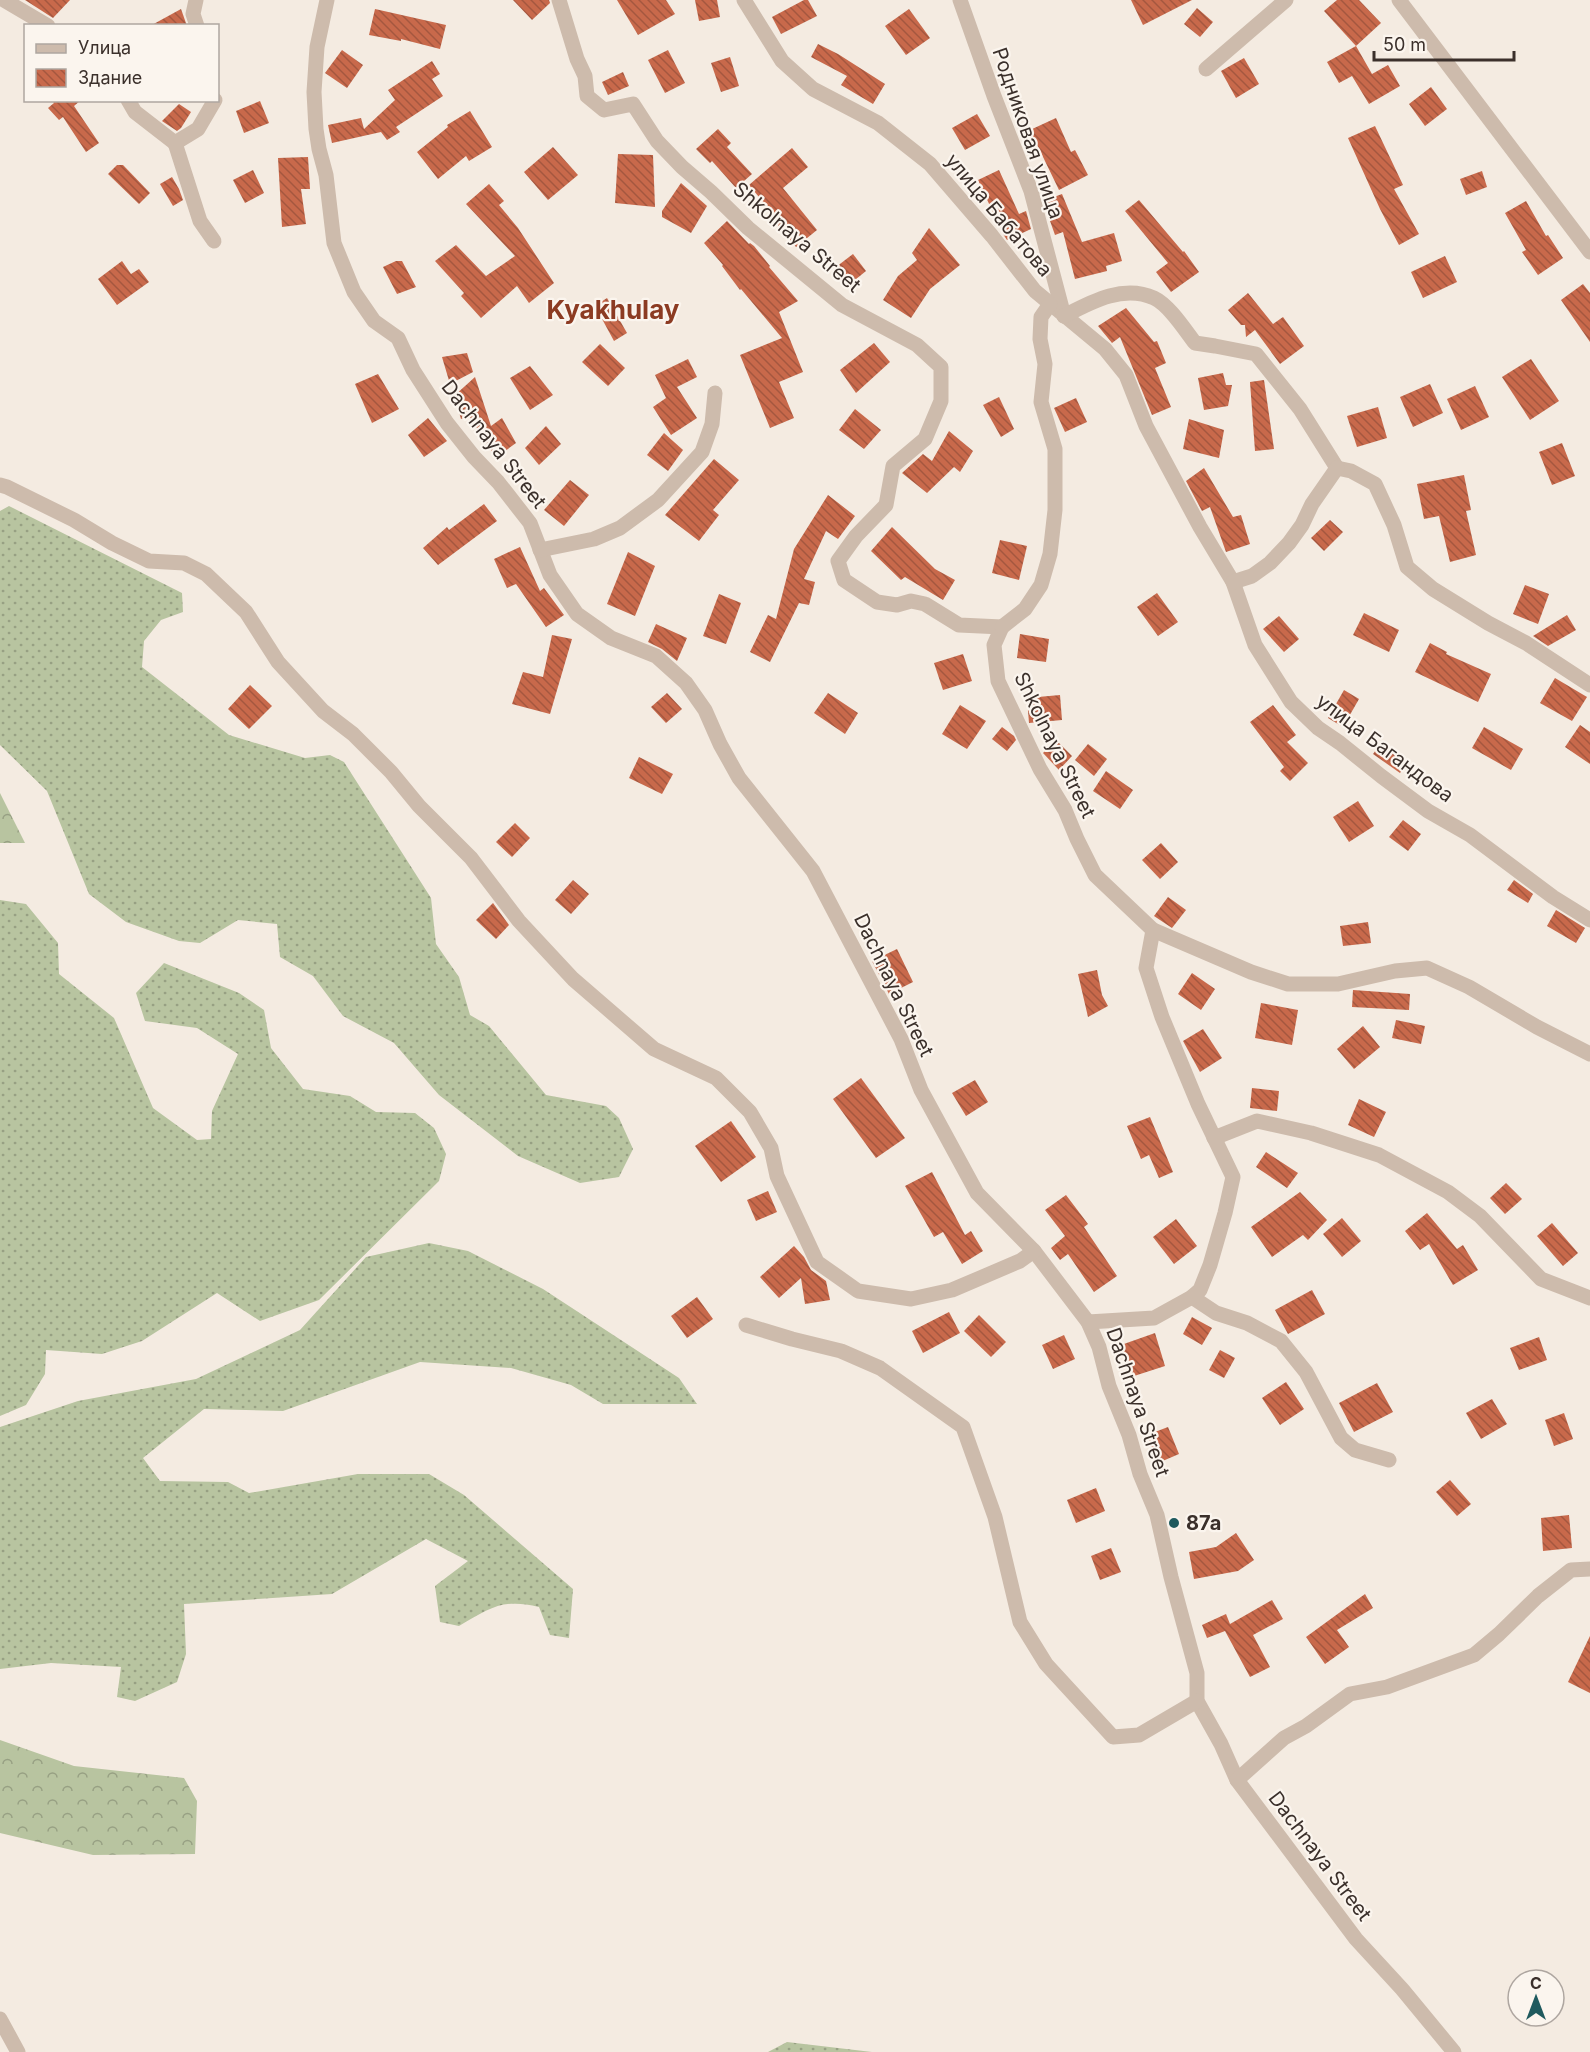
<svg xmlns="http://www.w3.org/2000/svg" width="1590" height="2052" font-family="Inter,sans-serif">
<defs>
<pattern id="grass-dots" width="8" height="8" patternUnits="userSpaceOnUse" patternTransform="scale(1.5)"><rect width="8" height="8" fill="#b8c4a0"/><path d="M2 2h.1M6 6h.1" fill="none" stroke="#97a083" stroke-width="1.8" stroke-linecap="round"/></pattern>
<pattern id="forest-crowns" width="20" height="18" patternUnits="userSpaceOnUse" patternTransform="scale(1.5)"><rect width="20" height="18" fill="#b8c4a0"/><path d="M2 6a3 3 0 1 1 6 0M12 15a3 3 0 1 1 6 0" fill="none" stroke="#97a083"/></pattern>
<pattern id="building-back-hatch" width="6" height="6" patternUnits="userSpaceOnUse" patternTransform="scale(1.5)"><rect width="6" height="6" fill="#c8694b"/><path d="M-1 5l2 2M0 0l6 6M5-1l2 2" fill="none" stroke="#a4573f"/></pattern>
</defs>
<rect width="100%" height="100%" fill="#f4ebe1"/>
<!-- grass -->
<g fill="url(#grass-dots)">
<path d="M9 506 182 593 183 612 161 620 144 641 142 667 229 735 305 758 330 755 344 762 431 898 436 944 459 977 470 1015 489 1026 546 1095 606 1106 619 1118 633 1149 619 1177 580 1183 518 1156 439 1095 394 1043 343 1016 313 976 280 957 277 924 238 920 200 943 179 941 126 922 89 894 47 791 0 745V511Z"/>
<path d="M0 900 26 904 58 943 59 974 114 1018 153 1108 197 1140 211 1139 212 1111 238 1054 197 1028 145 1021 136 993 164 963 239 993 264 1010 271 1048 303 1089 350 1096 376 1112 415 1113 434 1128 446 1154 439 1181 319 1300 260 1321 217 1293 142 1341 102 1354 46 1350 45 1374 26 1405 0 1416Z"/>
<path d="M429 1243 468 1251 543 1289 679 1378 697 1404H603L571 1385 511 1368 420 1362 283 1411 204 1409 143 1458 160 1481 228 1482 249 1493 358 1474H429L464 1495 573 1589 569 1638 550 1635 539 1607C503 1598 490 1608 459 1626L440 1622 435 1586 468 1561 426 1539 332 1594 184 1604 186 1654 177 1682 135 1701 117 1697 121 1667 51 1663 0 1669V1427L78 1401 196 1379 300 1330 366 1257Z"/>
<path d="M787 2042 872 2052H768Z"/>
</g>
<!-- forest -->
<g fill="url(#forest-crowns)">
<path d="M0 793 25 843H0Z"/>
<path d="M0 1740 74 1766 184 1778 197 1801 195 1854 93 1855 0 1833Z"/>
</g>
<!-- building -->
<g fill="url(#building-back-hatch)">
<path d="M25 0H70L53 18Z"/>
<path d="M513 0H549L550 3 532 20Z"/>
<path d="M617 0H666L675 14 638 35Z"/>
<path d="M695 0H717L720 17 699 21Z"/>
<path d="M804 0H808L817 16 781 34 772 17Z"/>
<path d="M1131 0H1192L1143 25Z"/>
<path d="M1337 0H1359L1381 23 1356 46 1324 11Z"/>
<path d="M1197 8 1213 22 1200 37 1184 24Z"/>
<path d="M181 9 187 26H150Z"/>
<path d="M375 9 446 25 440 49 401 39V41L369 35Z"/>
<path d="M909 9 930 38 906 55 885 26Z"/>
<path d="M818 44 838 54 885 84 873 104 841 85 847 76 811 57Z"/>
<path d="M1356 46 1372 74 1388 65 1400 86 1369 104 1352 76 1339 83 1327 62Z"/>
<path d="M342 50 363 65 347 88 325 73Z"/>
<path d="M668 50 685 83 665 93 648 60Z"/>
<path d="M730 57 739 86 721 92 711 63Z"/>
<path d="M1244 58 1259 84 1236 98 1221 71Z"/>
<path d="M432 61 440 74 432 79 443 96 396 127 400 132 387 140 381 132 332 143 328 125 361 118 364 129 395 100 388 90Z"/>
<path d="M623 72 629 86 608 95 602 82Z"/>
<path d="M1431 87 1447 109 1425 126 1409 104Z"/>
<path d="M52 100H81L74 106 99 143 86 152 63 117 59 120 48 108 54 103Z"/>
<path d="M260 101 269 123 244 133 236 111Z"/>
<path d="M179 104 191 112 181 128 177 131 162 121Z"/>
<path d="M470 111 492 147 469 161 466 156 438 179 417 152 448 127 447 125Z"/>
<path d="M977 114 990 136 965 150 952 128Z"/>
<path d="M1056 118 1071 152 1075 150 1088 175 1059 190 1030 130Z"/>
<path d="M1375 126 1403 185 1394 189 1419 234 1399 245 1380 209 1348 138Z"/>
<path d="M718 129 731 143 727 147 752 174 736 188 712 161 710 163 696 149Z"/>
<path d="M553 147 578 175 548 200 524 172Z"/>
<path d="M792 148 808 167 783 188 817 230 796 247 777 224 780 222 749 185Z"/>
<path d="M618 154 653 155 655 207 615 203Z"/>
<path d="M308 157 310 189H301L306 224 282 227 278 158Z"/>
<path d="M117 165H123L150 193 139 204 108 174Z"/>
<path d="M253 170 264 193 245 203 233 180Z"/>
<path d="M999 170 1019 214 1026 211 1031 229 1007 240 1003 234 978 180Z"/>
<path d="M1482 171 1487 187 1466 195 1460 179Z"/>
<path d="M172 177 179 189 183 200 173 206 160 184Z"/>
<path d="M681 183 707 206 691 233 662 217V211Z"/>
<path d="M489 184 504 201 499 205 518 228 554 283 529 303 517 286 481 318 461 296 464 293 435 261 456 245 486 276 515 256 466 204Z"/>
<path d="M1062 194 1082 242 1114 233 1122 261 1106 266 1107 271 1075 279 1063 232 1055 235 1044 204 1054 200V197Z"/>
<path d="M1139 200 1183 252 1184 251 1199 272 1171 292 1156 272 1168 263 1125 211Z"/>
<path d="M1526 201 1546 236 1548 235 1563 258 1538 275 1522 252 1526 250 1505 213Z"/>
<path d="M727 221 749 244 750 243 754 246 770 266 769 267 798 301 779 312 803 372 779 382 794 418 770 428 740 355 782 338 741 289 740 290 722 266 723 265 704 243Z"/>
<path d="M929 228 960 265 930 289 911 318 883 300 898 276 917 260 912 253Z"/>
<path d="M853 254 866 271 850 284 836 267Z"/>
<path d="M1445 256 1457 282 1423 298 1411 272Z"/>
<path d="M122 261 131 274 139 269 149 282 117 305 98 279Z"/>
<path d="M396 261H402L416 287 397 294 383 267Z"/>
<path d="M1583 284 1590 293V342L1561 300Z"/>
<path d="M1248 293 1273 324 1283 317 1304 346 1280 364 1255 330 1246 337 1245 325H1241L1228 310Z"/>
<path d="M607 298 627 333 614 341 595 306Z"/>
<path d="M1126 308 1154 342 1157 341 1166 363 1155 368 1171 407 1152 415 1120 337 1112 343 1098 326Z"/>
<path d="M874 343 890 362 856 393 840 370Z"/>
<path d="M600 344 625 368 608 386 582 362Z"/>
<path d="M467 353 473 372 450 384 442 357Z"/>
<path d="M688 359 697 377 677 387 697 418 671 435 653 407 666 398 655 375Z"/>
<path d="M1531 359 1559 401 1530 420 1502 377Z"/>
<path d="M530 366 553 395 530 410 510 378Z"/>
<path d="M1223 373 1226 385H1232L1228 406 1204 410 1198 378Z"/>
<path d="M378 374 399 409 372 423 355 384Z"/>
<path d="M475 377 491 426 502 418 516 443 501 454 502 457 497 459 469 416 461 419 454 396Z"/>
<path d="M1264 380 1274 449 1255 451 1250 382Z"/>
<path d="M1430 384 1443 413 1413 427 1400 397Z"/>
<path d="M1475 386 1489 417 1461 430 1447 399Z"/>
<path d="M999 397 1014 429 1001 437 983 405Z"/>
<path d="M1076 398 1087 422 1065 432 1054 408Z"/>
<path d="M1378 407 1387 438 1357 447 1347 416Z"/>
<path d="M855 409 881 430 864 449 839 430Z"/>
<path d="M428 418 447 441 424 457 408 435Z"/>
<path d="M1189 419 1224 430 1219 458 1183 449Z"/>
<path d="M546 426 561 444 539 465 525 448Z"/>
<path d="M949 431 973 451 960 472 954 467 927 493 902 473 923 454 932 461Z"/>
<path d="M664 433 683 450 668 471 647 455Z"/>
<path d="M1562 443 1575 476 1552 485 1539 452Z"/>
<path d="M714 459 739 480 713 510 719 515 699 541 665 515Z"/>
<path d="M1204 468 1233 517 1241 515 1250 544 1226 552 1210 507 1202 511 1186 481Z"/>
<path d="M1464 475 1471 510 1466 511 1476 555 1450 562 1439 516 1424 519 1417 484Z"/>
<path d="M570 480 589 495 564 526 544 510Z"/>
<path d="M828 495 855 516 838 539 826 531 804 579 815 582 809 605 799 603 770 662 750 652 768 615 776 619 794 549Z"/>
<path d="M484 504 497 521 438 565 423 548 447 527 449 530Z"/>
<path d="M1330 520 1343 532 1324 551 1311 538Z"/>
<path d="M892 527 935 569 955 580 943 600 905 577 901 580 871 551Z"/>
<path d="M1000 540 1027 546 1019 580 992 573Z"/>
<path d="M520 547 540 591 544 588 564 615 546 627 516 584 507 588 494 559Z"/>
<path d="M628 552 655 566 635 616 607 604Z"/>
<path d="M1525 585 1549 594 1538 624 1513 614Z"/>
<path d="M1157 593 1178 622 1158 636 1137 607Z"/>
<path d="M719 594 741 603 726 644 703 636Z"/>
<path d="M1364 613 1399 630 1389 652 1353 635Z"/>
<path d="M1567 615 1576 630 1548 646 1533 636Z"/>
<path d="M1279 616 1299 639 1284 652 1263 629Z"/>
<path d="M656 624 687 638 677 661 662 649 648 642Z"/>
<path d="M1020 634 1049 639 1046 662 1017 658Z"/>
<path d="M552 635 572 639 550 714 512 704 523 672 543 677Z"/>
<path d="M1430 643 1447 652 1446 654 1491 674 1478 702 1415 672Z"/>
<path d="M963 654 972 681 943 690 934 663Z"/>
<path d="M1555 678 1587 697 1572 721 1540 703Z"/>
<path d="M250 685 272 706 249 729 228 709Z"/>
<path d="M1344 690 1359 699 1343 727 1328 718Z"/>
<path d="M667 693 682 709 666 723 651 707Z"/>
<path d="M828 693 858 713 845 734 814 713Z"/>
<path d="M1060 695 1062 720 1029 723 1027 698Z"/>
<path d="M960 705 986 721 967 749 942 734Z"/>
<path d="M1273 705 1296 735 1287 742 1308 763 1290 781 1280 771 1284 767 1250 722Z"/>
<path d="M1580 725 1590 732V764L1565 747Z"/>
<path d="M1002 727 1014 736 1016 740 1007 751 992 739Z"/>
<path d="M1484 727 1523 749 1511 770 1472 748Z"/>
<path d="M1056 740 1072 756 1059 770 1043 753Z"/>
<path d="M1382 742 1409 761 1400 773 1373 754Z"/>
<path d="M1088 744 1107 759 1094 776 1075 760Z"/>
<path d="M639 757 673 774 662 794 629 778Z"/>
<path d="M1106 771 1133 790 1120 809 1093 791Z"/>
<path d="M1358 801 1374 826 1349 842 1333 817Z"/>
<path d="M1403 820 1421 834 1408 851 1389 837Z"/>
<path d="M515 823 530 838 512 857 496 842Z"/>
<path d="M1161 843 1178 862 1160 879 1142 860Z"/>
<path d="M573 880 589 894 571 914 555 900Z"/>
<path d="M1514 880 1533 894 1528 903 1507 890Z"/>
<path d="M1168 897 1186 910 1172 928 1154 916Z"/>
<path d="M493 903 509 925 496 939 476 920Z"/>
<path d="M1556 910 1585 928 1576 943 1547 926Z"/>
<path d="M1368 922 1371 943 1343 946 1340 926Z"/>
<path d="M897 949 913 982 889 994 872 961Z"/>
<path d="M1097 970 1102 995 1108 1006 1088 1017 1078 974Z"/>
<path d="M1192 973 1215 989 1201 1010 1178 994Z"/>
<path d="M1353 990 1410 994 1409 1010 1352 1007Z"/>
<path d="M1261 1003 1298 1010 1292 1045 1255 1038Z"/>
<path d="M1396 1020 1425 1026 1421 1044 1392 1038Z"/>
<path d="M1363 1026 1380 1047 1354 1069 1337 1049Z"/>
<path d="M1203 1029 1222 1058 1200 1072 1183 1041Z"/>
<path d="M861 1078 905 1138 876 1158 833 1099Z"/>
<path d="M975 1080 988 1102 966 1116 952 1093Z"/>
<path d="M1252 1088 1279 1091 1277 1111 1250 1108Z"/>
<path d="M1359 1099 1386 1112 1374 1137 1348 1125Z"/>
<path d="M1150 1117 1173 1172 1159 1178 1149 1155 1141 1159 1127 1126Z"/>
<path d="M731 1121 756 1157 721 1182 695 1146Z"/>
<path d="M1266 1152 1298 1173 1287 1188 1256 1167Z"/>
<path d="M932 1172 965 1235 971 1231 983 1251 962 1264 943 1232 934 1237 905 1186Z"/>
<path d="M1506 1183 1522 1199 1505 1214 1490 1198Z"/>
<path d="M768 1191 777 1212 756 1221 747 1200Z"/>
<path d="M1300 1192 1327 1220 1308 1240 1303 1235 1272 1257 1251 1227Z"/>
<path d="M1066 1195 1088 1224 1084 1227 1117 1276 1094 1292 1068 1254 1060 1260 1051 1248 1065 1236 1045 1210Z"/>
<path d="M1427 1213 1457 1249 1463 1245 1478 1270 1453 1285 1429 1244 1420 1250 1405 1231Z"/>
<path d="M1342 1218 1361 1241 1342 1257 1323 1234Z"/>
<path d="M1176 1219 1197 1246 1174 1264 1153 1237Z"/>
<path d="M1552 1223 1578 1253 1563 1266 1537 1236Z"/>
<path d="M794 1246 804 1257 811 1270 826 1281 830 1300 805 1304 801 1278 779 1298 760 1277Z"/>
<path d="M1312 1290 1325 1314 1288 1334 1275 1310Z"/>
<path d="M697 1297 713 1319 687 1338 671 1316Z"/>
<path d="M949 1312 960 1333 923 1353 912 1331Z"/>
<path d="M979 1315 1006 1342 991 1357 964 1331Z"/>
<path d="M1192 1317 1212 1328 1202 1345 1183 1334Z"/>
<path d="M1155 1333 1165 1366 1131 1377 1121 1345Z"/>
<path d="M1064 1335 1075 1359 1053 1369 1042 1345Z"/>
<path d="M1539 1337 1547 1360 1519 1370 1510 1348Z"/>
<path d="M1220 1350 1235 1358 1224 1378 1209 1370Z"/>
<path d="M1286 1382 1304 1409 1280 1425 1262 1398Z"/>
<path d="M1377 1383 1393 1412 1354 1432 1339 1403Z"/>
<path d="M1492 1399 1507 1424 1481 1439 1466 1413Z"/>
<path d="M1564 1413 1573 1439 1554 1446 1545 1420Z"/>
<path d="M1168 1427 1179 1454 1158 1463 1147 1435Z"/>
<path d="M1450 1480 1471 1504 1457 1516 1436 1492Z"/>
<path d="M1096 1488 1105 1511 1076 1523 1067 1500Z"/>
<path d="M1569 1515 1572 1548 1543 1551 1541 1518Z"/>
<path d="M1236 1533 1254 1560 1238 1571 1194 1579 1189 1552 1216 1547Z"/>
<path d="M1111 1548 1121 1572 1100 1580 1091 1556Z"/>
<path d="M1365 1594 1373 1608 1337 1630 1349 1647 1325 1664 1306 1637Z"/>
<path d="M1272 1600 1283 1619 1253 1635 1270 1667 1250 1677 1225 1631 1207 1638 1202 1625 1226 1614 1230 1624Z"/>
<path d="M1590 1636V1693L1568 1682Z"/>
</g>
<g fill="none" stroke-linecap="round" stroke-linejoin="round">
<!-- street -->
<g stroke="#cdbbac" stroke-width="15">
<path d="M4 0 48 26"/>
<path d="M196 0 193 14 197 26"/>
<path d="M327 0 317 47 314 92 316 129 319 149 326 175 334 243 354 292 374 321 398 338 413 370 447 423 474 457 498 482 530 523 550 575 577 614 611 638 656 656 686 683 705 710 720 744 739 778 813 871 901 1039 921 1090 977 1193 1034 1251 1088 1322 1099 1347 1109 1386 1129 1435 1140 1474 1157 1515 1171 1577 1197 1673V1701L1221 1744 1237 1780 1356 1939 1402 1989 1454 2052"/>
<path d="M559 0 577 59 585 76 587 96 604 110 633 104 657 141 682 167 711 192 748 228 842 305 917 345 941 367V401L925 439 893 466 886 505 856 536 838 561 844 580 877 602 897 605 911 601 925 604 959 625 1002 627 994 645 998 681 1040 769 1065 810 1077 839 1095 875 1153 930 1251 972 1288 984H1338L1395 971 1427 968 1469 987 1537 1027 1590 1054"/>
<path d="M744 0 782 61 813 89 878 123 930 164 992 236 1035 291 1105 349 1126 375 1146 426 1200 527 1233 582 1255 645 1291 702 1318 728 1340 743 1381 776 1428 811 1470 835 1553 897 1590 920"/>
<path d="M960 0 994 96 1031 191 1064 316"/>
<path d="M1399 0 1590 252"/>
<path d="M1206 69 1286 0"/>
<path d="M128 100 135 112 175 143"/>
<path d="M214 241 200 221 175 143 198 129 215 100"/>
<path d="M1064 316C1091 302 1123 284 1154 298 1169 305 1185 330 1195 343L1215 346 1256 354 1300 409 1337 468"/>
<path d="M1337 468 1351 471 1375 484 1394 525 1407 567 1433 589 1488 623 1526 643 1590 685"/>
<path d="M0 485 7 487 74 520 112 543 149 561 184 563 206 574 246 612 278 662 323 711 353 734 391 772 419 806 471 858 519 921 573 979 654 1049 716 1078 750 1112 771 1148 777 1176 817 1262 858 1291 911 1299 952 1290 1020 1261 1034 1251"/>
<path d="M540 550 594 539 620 528 658 500 702 452 712 424 715 393"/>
<path d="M1233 582 1252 576 1270 563 1289 543 1302 525 1312 504 1337 468"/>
<path d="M1002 627 1025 609 1041 585 1050 554 1055 510V449L1041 402 1045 364 1040 339 1041 317 1050 304"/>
<path d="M1214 1138 1257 1121 1311 1133 1379 1155 1448 1192 1480 1216 1541 1279 1590 1298"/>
<path d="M1192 1297 1216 1313 1247 1323 1281 1341 1306 1372 1341 1438 1355 1450 1389 1460"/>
<path d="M1088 1322 1154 1318 1192 1297 1200 1290 1210 1265 1225 1213 1233 1177 1198 1104 1162 1017 1146 968 1153 930"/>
<path d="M746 1325 792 1339 841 1351 880 1368 963 1427 995 1517 1020 1622 1046 1664 1113 1737 1139 1735 1197 1701"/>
<path d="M1237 1780 1284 1738 1306 1726 1350 1694 1387 1687 1474 1655 1499 1634 1538 1596 1571 1570 1590 1569"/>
<path d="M0 2019 18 2052"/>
</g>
</g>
<!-- markers -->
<circle fill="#1f5a5e" stroke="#fbf5ee" stroke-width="2" cx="1174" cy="1523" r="6"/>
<g text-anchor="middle" stroke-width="4.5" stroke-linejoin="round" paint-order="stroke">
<!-- street labels -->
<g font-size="20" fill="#3b302b" stroke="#fbf5ee">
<text transform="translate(1028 133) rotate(71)" y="7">Родниковая улица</text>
<text transform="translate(999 215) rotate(50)" y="7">улица Бабатова</text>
<text transform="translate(797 237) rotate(40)" y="7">Shkolnaya Street</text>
<text transform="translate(494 444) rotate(52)" y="7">Dachnaya Street</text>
<text transform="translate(1055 745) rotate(64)" y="7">Shkolnaya Street</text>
<text transform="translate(1385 748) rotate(37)" y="7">улица Багандова</text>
<text transform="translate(894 985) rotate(64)" y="7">Dachnaya Street</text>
<text transform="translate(1138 1402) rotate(71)" y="7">Dachnaya Street</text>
<text transform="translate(1320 1856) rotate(53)" y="7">Dachnaya Street</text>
</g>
<!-- poi labels -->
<g font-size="20" font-weight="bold" fill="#3b302b" stroke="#fbf5ee" text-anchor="start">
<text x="1186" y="1530">87а</text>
</g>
<!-- district labels -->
<g font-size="26" font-weight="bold" fill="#8c3b22" stroke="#fbf5ee">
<text x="613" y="319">Kyakhulay</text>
</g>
</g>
<!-- legend -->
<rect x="24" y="24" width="195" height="78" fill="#fbf5ee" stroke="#aea6a0" stroke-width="1.5"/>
<rect x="36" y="44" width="30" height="9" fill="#cdbbac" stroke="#aea6a0" stroke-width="1.5"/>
<text x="78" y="54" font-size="18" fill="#3b302b">Улица</text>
<rect x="36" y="69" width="30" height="18" fill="url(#building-back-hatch)" stroke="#aea6a0" stroke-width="1.5"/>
<text x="78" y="84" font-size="18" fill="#3b302b">Здание</text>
<!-- north arrow -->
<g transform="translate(1536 1998)"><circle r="28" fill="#fbf5ee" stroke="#aea6a0" stroke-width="1.5"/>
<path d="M0-4.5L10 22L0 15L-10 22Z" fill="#1f5a5e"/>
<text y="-9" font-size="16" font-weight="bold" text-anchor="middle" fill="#3b302b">С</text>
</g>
<!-- scale -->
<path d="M1374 51v9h140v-9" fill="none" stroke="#3b302b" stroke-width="3"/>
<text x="1383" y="51" font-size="18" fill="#3b302b" stroke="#fbf5ee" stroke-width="4.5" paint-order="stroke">50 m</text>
</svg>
